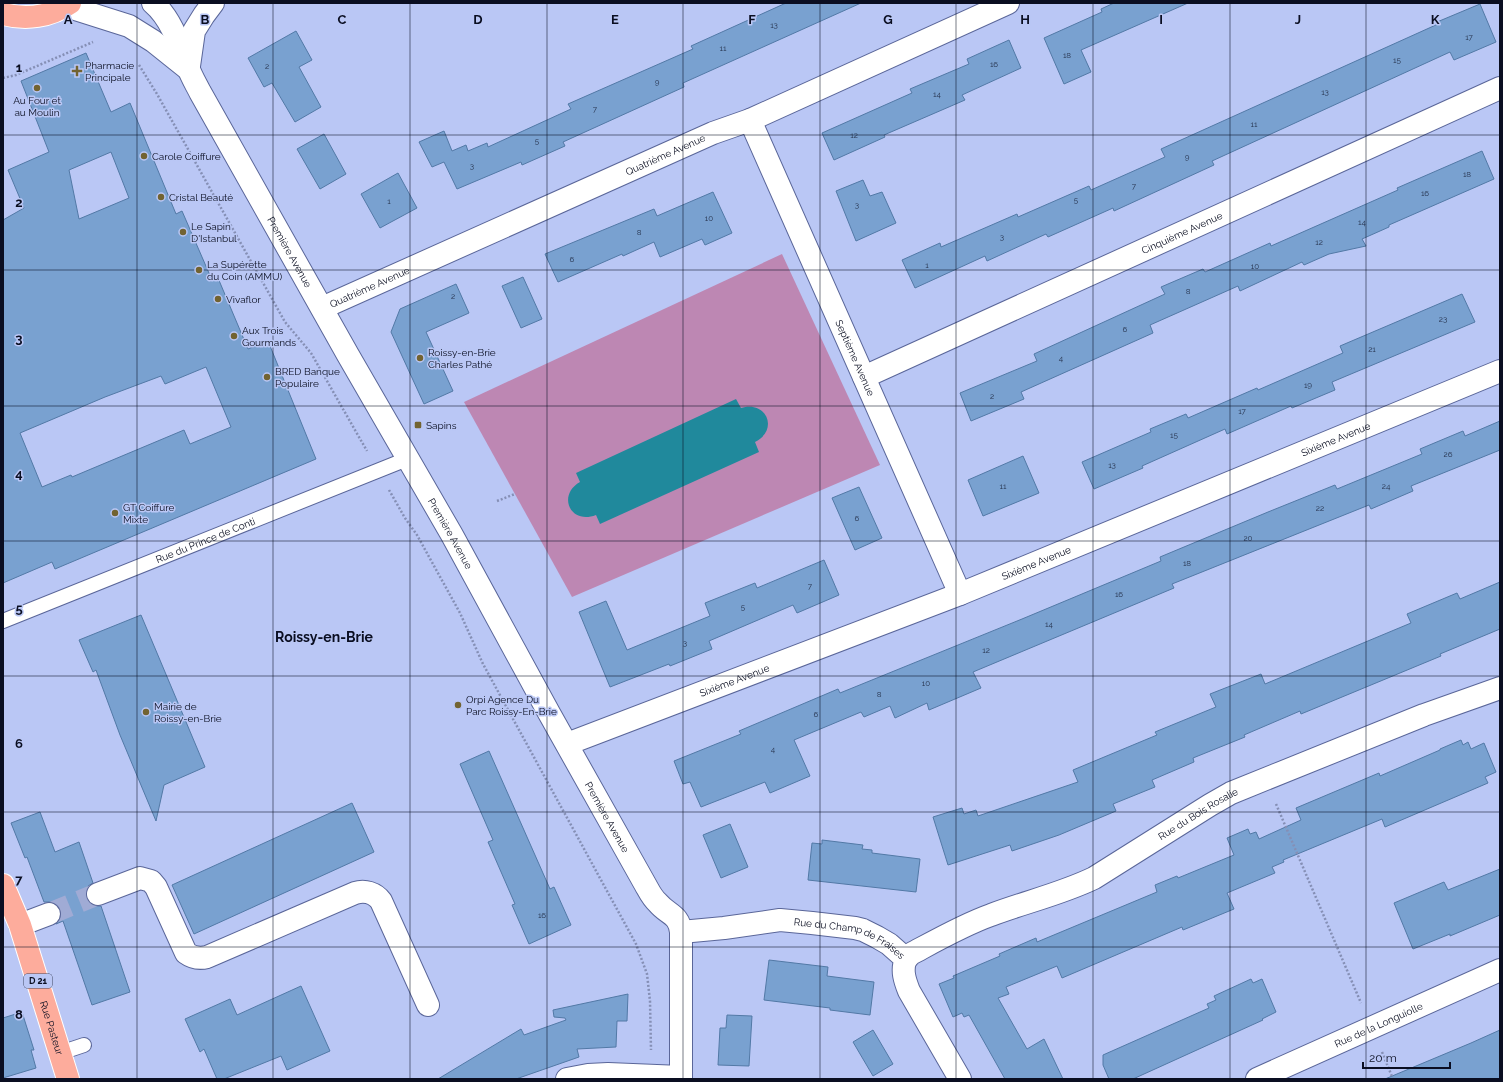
<svg xmlns="http://www.w3.org/2000/svg" width="1503" height="1082" font-family="Raleway,sans-serif">
<rect width="100%" height="100%" fill="#bac7f5"/>
<!-- green -->
<path fill="#bd87b3" d="M782 254 880 465 572 597 464 402Z"/>
<!-- water -->
<path fill="#20899c" d="M736 399 741 408C767 400 779 430 755 442L759 452 600 524 596 515C570 525 557 495 580 482L576 473Z"/>
<!-- building -->
<g fill="#79a1d0" stroke="#5279a6" fill-rule="evenodd">
<path d="M786 3H861L683 83 684 87 563 142 565 146 522 165 521 162 457 189 444 162 432 167 419 142 444 131 452 151 466 145 468 151 487 143 488 147 571 109 568 104 693 49 691 46Z"/>
<path d="M1114 3H1188L1081 50 1091 72 1064 84 1044 38 1102 12 1101 9Z"/>
<path d="M1480 4 1496 42 1454 60 1450 52 1212 161 1214 165 1114 211 1113 208 1048 237 1046 234 987 261 985 256 915 288 902 260 940 243 941 247 1017 214 1018 217 1089 186 1091 190 1165 157 1161 149 1438 24 1437 22Z"/>
<path d="M296 31 312 60 299 67 321 107 295 122 272 83 264 87 248 58Z"/>
<path d="M1009 40 1021 68 962 95 965 100 884 135 885 137 834 160 822 133 912 93 910 89 969 64 967 59Z"/>
<path d="M86 53 111 112 130 103 176 214 182 211 212 280 218 278 248 349 268 341 316 459 55 569 52 562 3 583V220L24 208 8 170 49 152 21 81ZM111 152 129 198 79 219 69 170ZM206 367 231 427 190 444 184 430 72 477 71 475 42 487 20 433 105 397 161 376 165 384Z"/>
<path d="M324 134 346 174 320 189 297 149Z"/>
<path d="M1482 151 1494 179 1389 225V227L1362 239 1366 246 1329 254 1304 265 1302 262 1240 291 1238 286 1150 325 1153 333 1021 392 1024 399 971 421 960 393 1037 361 1034 354 1165 294 1161 287 1203 269 1205 272 1270 243 1271 246 1398 190 1397 188Z"/>
<path d="M398 173 417 208 380 228 361 194Z"/>
<path d="M863 180 870 196 882 192 896 223 856 241 836 191Z"/>
<path d="M713 192 732 233 705 245 702 239 660 257 654 242 623 256 622 254 558 282 545 254 654 209 657 216Z"/>
<path d="M523 277 542 319 521 328 502 286Z"/>
<path d="M456 284 469 313 426 332 453 391 424 404 391 332 400 309Z"/>
<path d="M1462 294 1475 322 1332 382 1335 390 1292 408 1291 406 1227 434 1225 429 1142 466 1143 468 1094 489 1082 462 1151 432 1150 429 1186 414 1188 418 1257 388 1258 390 1343 353 1340 346Z"/>
<path d="M1500 421V450L1411 486 1413 491 1371 509 1369 505 1172 584 1174 588 973 672 981 688 929 710 927 703 895 718 890 706 864 717 861 712 794 740 810 776 770 793 765 782 701 807 690 782 683 784 674 761 741 734 739 731 838 689 840 693 1022 619 1161 561 1160 557 1268 512 1335 485 1337 489 1422 454 1420 449 1463 431 1465 436Z"/>
<path d="M1023 456 1039 493 983 516 968 480Z"/>
<path d="M859 487 882 538 855 550 832 498Z"/>
<path d="M824 560 839 595 797 613 793 605 709 641 712 649 670 666 669 664 610 687 579 612 606 601 627 650 710 616 705 603 755 583 757 588Z"/>
<path d="M1500 582V629L1440 654 1441 656 1301 714 1300 711 1244 735 1245 737 1193 758 1194 762 1152 780 1155 787 1113 804 1116 811 1059 835 1012 851 1010 845 948 865 933 817 962 808 964 814 976 810 978 816 1078 782 1073 770 1157 735 1155 732 1216 707 1210 694 1261 674 1265 684 1411 623 1407 614 1457 593 1460 599Z"/>
<path d="M141 615 205 767 164 785 156 821 120 735 96 670 93 672 79 640Z"/>
<path d="M1461 740 1463 745 1468 742 1471 749 1484 743 1496 772 1485 777 1488 783 1385 827 1382 819 1283 860 1284 862 1272 867 1275 873 1227 893 1234 909 1183 930 1182 927 1062 978 1057 966 1006 987 1009 994 998 998 1027 1049 1044 1039 1063 1079H1005L969 1015 964 1017 962 1013 953 1017 939 984 954 978 953 976 1000 956 999 954 1036 938 1037 942 1157 892 1155 885 1177 876 1178 878 1234 855 1227 838 1248 829 1250 834 1256 832 1259 839 1301 820 1296 808 1379 773 1380 776 1440 750V749Z"/>
<path d="M489 751 550 889 554 887 571 925 529 944 512 905 515 904 488 842 493 840 460 764Z"/>
<path d="M352 803 374 852 194 934 172 885Z"/>
<path d="M40 812 55 852 79 842 93 883 88 886 86 892V898L90 904 96 906H101L130 992 92 1005 63 921 56 924 61 916 60 909 57 905 51 902H44L27 857 25 858 11 823Z"/>
<path d="M730 824 748 867 721 878 703 835Z"/>
<path d="M822 840 863 845 862 849 872 850V853L920 859 916 892 808 880 812 843 822 844Z"/>
<path d="M1500 869V915L1450 936V934L1413 949 1394 903 1444 882 1448 890Z"/>
<path d="M769 960 828 967 827 976 874 982 870 1015 830 1010V1008L764 1000Z"/>
<path d="M1251 979 1253 983 1262 979 1276 1012 1262 1019 1263 1020 1133 1079H1109L1103 1065V1055L1209 1008 1207 1004 1216 1000 1214 996Z"/>
<path d="M301 986 330 1051 287 1070 281 1056 224 1079H217L204 1049 200 1052 185 1019 230 999 237 1015Z"/>
<path d="M628 994 627 1021H617L616 1047 577 1049 579 1057 516 1079H438L521 1029 524 1035 566 1020 565 1018 554 1017 553 1010Z"/>
<path d="M22 1012 34 1050H31L36 1068 3 1078V1018Z"/>
<path d="M727 1015 752 1016 749 1066 718 1065 720 1028H726Z"/>
<path d="M873 1030 893 1064 873 1076 853 1042Z"/>
<path d="M1500 1030V1079H1385L1471 1043Z"/>
</g>
<g fill="none" stroke-linecap="round" stroke-linejoin="round">
<!-- street-tunnel -->
<path stroke="#a0abd5" stroke-width="22" stroke-dasharray="22 11" stroke-linecap="butt" d="M49 914 98 894"/>
<!-- lane casing -->
<g stroke="#5a6699" stroke-width="16">
<g id="lane">
<path id="s1" d="M3 621 407 459"/>
<path d="M60 1053 84 1045"/>
</g>
</g>
<!-- street casing -->
<g stroke="#5a6699" stroke-width="24">
<g id="street">
<path id="s2" d="M750 120 960 594"/>
<path id="s3" d="M322 308 713 133 750 120 1008 3"/>
<path id="s4" d="M864 377 1500 88"/>
<path id="s5" d="M567 744 960 594 1500 371"/>
<path d="M98 894 140 878 151 881 156 887 186 953C193 958 199 959 207 957L355 893C365 890 375 893 381 901L428 1005"/>
<path d="M20 925 49 914"/>
<path id="s6" d="M681 932 724 928 780 920 812 923 855 928 863 930 877 937 889 944 906 959C901 970 905 981 909 991L960 1079"/>
<path id="s7" d="M906 959 911 954C937 940 963 925 991 915 1025 902 1061 894 1094 878L1210 805 1231 793 1424 715 1500 688"/>
<path d="M567 1079 588 1075 608 1074 681 1077"/>
<path id="s8" d="M1257 1079 1500 970"/>
</g>
</g>
<!-- secondary casing -->
<g stroke="#5a6699" stroke-width="24">
<g id="secondary">
<path id="s9" d="M153 3C171 18 180 46 188 67 191 76 196 84 200 92L348 355 452 535 549 713 645 884C649 891 652 898 658 903 668 915 679 914 681 932V1079"/>
<path d="M66 6 129 26 153 41 188 69"/>
<path d="M189 66 194 31 204 15 213 3"/>
</g>
</g>
<!-- primary casing -->
<g stroke="#fff" stroke-width="24">
<g id="primary">
<path d="M3 14C26 20 50 17 70 3"/>
<path id="s10" d="M3 885 20 925 68 1079"/>
</g>
</g>
<!-- path -->
<g stroke="#858fb5" stroke-width="2.5" stroke-dasharray="2 2" stroke-linecap="butt">
<path d="M139 65 157 94 285 322 311 353 367 451"/>
<path d="M3 78 16 75 93 42"/>
<path d="M389 490 405 518 417 535 460 613 483 664 636 944 647 974 650 1001 651 1050"/>
<path d="M497 501 515 494"/>
<path d="M1276 804 1361 1003"/>
<path d="M1382 1052 1393 1079"/>
</g>
<!-- lane -->
<use href="#lane" stroke="#fff" stroke-width="14"/>
<!-- street -->
<use href="#street" stroke="#fff" stroke-width="22"/>
<!-- secondary -->
<use href="#secondary" stroke="#fff" stroke-width="22"/>
<!-- primary -->
<use href="#primary" stroke="#fdac9c" stroke-width="22"/>
</g>
<!-- grid -->
<path fill="none" stroke="#0a0e21" stroke-width="1" stroke-opacity="0.55" d="M137 3V1079M273 3V1079M410 3V1079M547 3V1079M683 3V1079M820 3V1079M956 3V1079M1093 3V1079M1230 3V1079M1366 3V1079M3 135H1500M3 270H1500M3 406H1500M3 541H1500M3 676H1500M3 812H1500M3 947H1500"/>
<!-- markers -->
<g fill="#726331" stroke="#bac7f5" stroke-width="1.5">
<path d="M75 65h4v4h4v4h-4v4h-4v-4h-4v-4h4z"/>
<circle cx="37" cy="88" r="4"/>
<circle cx="144" cy="156" r="4"/>
<circle cx="161" cy="197" r="4"/>
<circle cx="183" cy="232" r="4"/>
<circle cx="199" cy="270" r="4"/>
<circle cx="218" cy="299" r="4"/>
<circle cx="234" cy="336" r="4"/>
<circle cx="420" cy="358" r="4"/>
<circle cx="267" cy="377" r="4"/>
<rect x="414" y="421" width="8" height="8" rx="2"/>
<circle cx="115" cy="513" r="4"/>
<circle cx="458" cy="705" r="4"/>
<circle cx="146" cy="712" r="4"/>
</g>
<g text-anchor="middle" stroke-width="3" stroke-linejoin="round" paint-order="stroke">
<!-- number labels -->
<g font-size="8" fill="#26334d">
<text x="774" y="28">13</text>
<text x="1469" y="40">17</text>
<text x="723" y="51">11</text>
<text x="1067" y="58">18</text>
<text x="1397" y="63">15</text>
<text x="994" y="67">16</text>
<text x="267" y="69">2</text>
<text x="657" y="85">9</text>
<text x="1325" y="95">13</text>
<text x="937" y="97">14</text>
<text x="595" y="112">7</text>
<text x="1254" y="127">11</text>
<text x="854" y="138">12</text>
<text x="537" y="144">5</text>
<text x="1187" y="160">9</text>
<text x="472" y="169">3</text>
<text x="1467" y="177">18</text>
<text x="1134" y="189">7</text>
<text x="1425" y="196">16</text>
<text x="1076" y="203">5</text>
<text x="389" y="204">1</text>
<text x="857" y="208">3</text>
<text x="709" y="221">10</text>
<text x="1362" y="225">14</text>
<text x="639" y="235">8</text>
<text x="1002" y="240">3</text>
<text x="1319" y="245">12</text>
<text x="572" y="262">6</text>
<text x="927" y="268">1</text>
<text x="1255" y="269">10</text>
<text x="1188" y="294">8</text>
<text x="453" y="299">2</text>
<text x="1443" y="322">23</text>
<text x="1125" y="332">6</text>
<text x="1372" y="352">21</text>
<text x="1061" y="361">4</text>
<text x="1308" y="388">19</text>
<text x="992" y="399">2</text>
<text x="1242" y="414">17</text>
<text x="1174" y="438">15</text>
<text x="1448" y="457">26</text>
<text x="1112" y="468">13</text>
<text x="1003" y="489">11</text>
<text x="1386" y="489">24</text>
<text x="1320" y="511">22</text>
<text x="857" y="521">6</text>
<text x="1248" y="541">20</text>
<text x="1187" y="566">18</text>
<text x="810" y="589">7</text>
<text x="1119" y="597">16</text>
<text x="743" y="610">5</text>
<text x="1049" y="627">14</text>
<text x="685" y="646">3</text>
<text x="986" y="653">12</text>
<text x="926" y="686">10</text>
<text x="879" y="697">8</text>
<text x="816" y="717">6</text>
<text x="773" y="752">4</text>
<text x="542" y="918">16</text>
</g>
<!-- shield labels -->
<rect fill="#bac7f5" stroke="#3f4661" stroke-width="1" x="24" y="974" width="28" height="14" rx="3"/>
<g font-size="9" font-weight="bold" fill="#0a0e21">
<text x="38" y="984">D 21</text>
</g>
<!-- poi labels -->
<g font-size="10" fill="#0a0e21" stroke="#bac7f5" text-anchor="start">
<text x="85" y="69">Pharmacie<tspan x="85" dy="12">Principale</tspan></text>
<text x="37" y="104" text-anchor="middle">Au Four et<tspan x="37" dy="12">au Moulin</tspan></text>
<text x="152" y="160">Carole Coiffure</text>
<text x="169" y="201">Cristal Beauté</text>
<text x="191" y="230">Le Sapin<tspan x="191" dy="12">D'Istanbul</tspan></text>
<text x="207" y="268">La Supérette<tspan x="207" dy="12">du Coin (AMMU)</tspan></text>
<text x="226" y="303">Vivaflor</text>
<text x="242" y="334">Aux Trois<tspan x="242" dy="12">Gourmands</tspan></text>
<text x="428" y="356">Roissy-en-Brie<tspan x="428" dy="12">Charles Pathé</tspan></text>
<text x="275" y="375">BRED Banque<tspan x="275" dy="12">Populaire</tspan></text>
<text x="426" y="429">Sapins</text>
<text x="123" y="511">GT Coiffure<tspan x="123" dy="12">Mixte</tspan></text>
<text x="466" y="703">Orpi Agence Du<tspan x="466" dy="12">Parc Roissy-En-Brie</tspan></text>
<text x="154" y="710">Mairie de<tspan x="154" dy="12">Roissy-en-Brie</tspan></text>
</g>
<!-- street labels -->
<g font-size="10" fill="#0a0e21" stroke="#bac7f5">
<text dy="4" stroke="none"><textPath href="#s3" startOffset="376">Quatrième Avenue</textPath></text>
<text dy="4" stroke="none"><textPath href="#s4" startOffset="349">Cinquième Avenue</textPath></text>
<text dy="4" stroke="none"><textPath href="#s9" startOffset="285">Première Avenue</textPath></text>
<text dy="4" stroke="none"><textPath href="#s3" startOffset="52">Quatrième Avenue</textPath></text>
<text dy="4" stroke="none"><textPath href="#s2" startOffset="260">Septième Avenue</textPath></text>
<text dy="4" stroke="none"><textPath href="#s5" startOffset="827">Sixième Avenue</textPath></text>
<text dy="4" stroke="none"><textPath href="#s9" startOffset="609">Première Avenue</textPath></text>
<text dy="4" stroke="none"><textPath href="#s1" startOffset="218">Rue du Prince de Conti</textPath></text>
<text dy="4" stroke="none"><textPath href="#s5" startOffset="503">Sixième Avenue</textPath></text>
<text dy="4" stroke="none"><textPath href="#s5" startOffset="179">Sixième Avenue</textPath></text>
<text dy="4" stroke="none"><textPath href="#s7" startOffset="328">Rue du Bois Rosalie</textPath></text>
<text dy="4" stroke="none"><textPath href="#s9" startOffset="933">Première Avenue</textPath></text>
<text dy="4" stroke="none"><textPath href="#s6" startOffset="173">Rue du Champ de Fraises</textPath></text>
<text dy="4" stroke="none"><textPath href="#s8" startOffset="133">Rue de la Longuiolle</textPath></text>
<text dy="4" stroke="none"><textPath href="#s10" startOffset="151">Rue Pasteur</textPath></text>
</g>
<!-- district labels -->
<g font-size="14" font-weight="bold" fill="#0a0e21" stroke="#bac7f5">
<text x="324" y="642">Roissy-en-Brie</text>
</g>
</g>
<g font-size="13" text-anchor="middle" font-weight="bold" fill="#0a0e21" stroke="#bac7f5" stroke-width="3" stroke-linejoin="round" paint-order="stroke">
<text x="68" y="24">A</text>
<text x="205" y="24">B</text>
<text x="342" y="24">C</text>
<text x="478" y="24">D</text>
<text x="615" y="24">E</text>
<text x="752" y="24">F</text>
<text x="888" y="24">G</text>
<text x="1025" y="24">H</text>
<text x="1161" y="24">I</text>
<text x="1298" y="24">J</text>
<text x="1435" y="24">K</text>
<text x="19" y="72">1</text>
<text x="19" y="207">2</text>
<text x="19" y="343">3</text>
<text x="19" y="478">4</text>
<text x="19" y="613">5</text>
<text x="19" y="748">6</text>
<text x="19" y="884">7</text>
<text x="19" y="1019">8</text>
</g>
<!-- border -->
<rect width="1503" height="1082" fill="none" stroke="#0a0e21" stroke-width="8"/>
<!-- scale -->
<path d="M1363 1062v6h87v-6" fill="none" stroke="#0a0e21" stroke-width="2"/>
<text x="1369" y="1062" font-size="12" fill="#0a0e21" stroke="#bac7f5" stroke-width="3" paint-order="stroke">20 m</text>
</svg>
